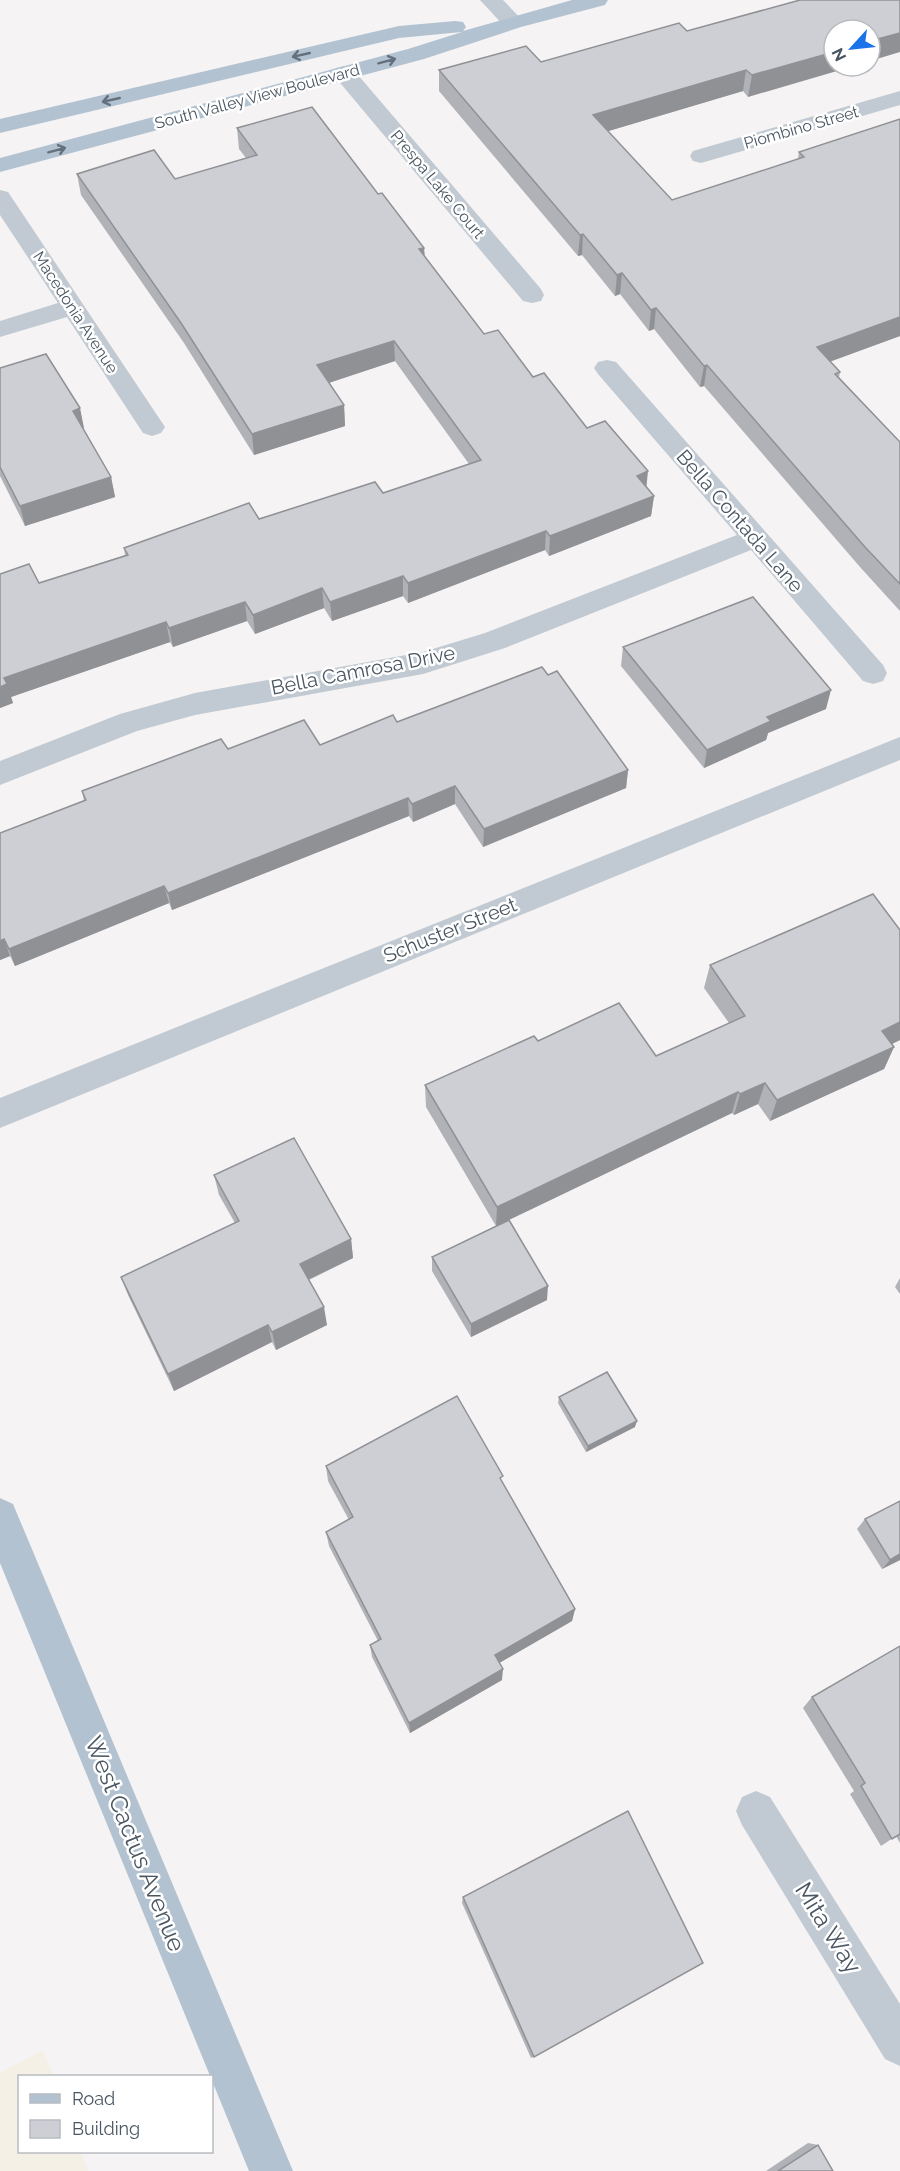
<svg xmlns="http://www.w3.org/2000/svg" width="900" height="2171" font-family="Raleway,sans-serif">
<rect width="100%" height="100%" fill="#f5f3f3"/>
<!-- sand -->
<path fill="#f5f0e5" d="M43 2050 53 2076H20V2152H81L88 2171H0V2073Z"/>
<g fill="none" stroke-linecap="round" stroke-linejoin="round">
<!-- minor -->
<g fill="#c1cad2" fill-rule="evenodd">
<path d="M480 0H503L524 22 521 27H505Z"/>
<path d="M344 66 352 68 541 289 544 295 541 301 532 303 523 301 336 78 333 73 336 68Z"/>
<path d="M900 91V105L701 163 693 161 690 156 693 151Z"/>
<path d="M0 190 8 192 161 421 165 427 161 433 152 436 143 433 67 317 0 337V321L58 303 0 215Z"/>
<path d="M607 360 616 362 883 665 887 673 883 681 873 684 863 681 751 550 505 648 423 674 195 715 137 731 0 785V761L120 714 195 693 423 652 485 633 737 535 598 374 594 368 598 362Z"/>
<path d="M900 737V760L0 1128V1098Z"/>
<path d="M756 1791 770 1797 900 2004V2066L885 2059 742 1825 736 1811 742 1797Z"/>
</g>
<!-- major -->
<g fill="#b3c2d1" fill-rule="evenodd">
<path d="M572 0H608L605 5 521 27 424 59 0 172V158L408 49 462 32 399 38 0 133V119L399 26 455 21 463 22 466 27 463 31Z"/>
<path d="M0 1498 13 1504 293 2171H249L0 1563Z"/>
</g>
</g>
<!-- wall -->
<g fill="#b0b2b7">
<path d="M797 0H900L748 97 743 91 608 131 672 200 798 159 799 152 900 119V336L830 361 840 372 839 377 900 442V611L860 567 704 386 700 387 654 329 649 331 620 294 615 296 582 255 578 256 439 91V70L541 62 687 31 797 1Z"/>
<path d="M237 128 378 194 424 248 425 257 484 334 533 377 587 428 647 487 654 496 651 516 549 556 545 550 408 603 403 596 332 621 324 608 255 634 247 621 173 647 170 642 11 697 13 703 0 708V574L39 583 125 555 124 548 259 519 383 493 469 464 395 361 329 383 344 405 345 426 254 455 184 343 81 195 77 174 175 179 246 158 239 149Z"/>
<path d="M0 368 84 428 83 429 111 477 115 497 25 526 0 476Z"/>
<path d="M623 647 826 709 768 733 766 740 704 768 621 666Z"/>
<path d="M548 675 628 770 626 788 483 847 455 804 413 822 409 816 172 910 169 903 15 966 10 956 0 960V833L84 801 82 791 228 749 320 745 397 722Z"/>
<path d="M900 930V1040L892 1044 894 1047 884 1069 770 1121 758 1104 734 1115 732 1113 509 1220 547 1300 471 1337 432 1271V1257L496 1226 426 1107 425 1085 538 1041 656 1056 729 1023 704 988 710 965Z"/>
<path d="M214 1175 351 1239 353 1258 309 1280 327 1325 276 1350 272 1342 174 1391 128 1295 121 1277 235 1223 219 1195Z"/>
<path d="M900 1278V1294L895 1287Z"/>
<path d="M559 1397 635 1427 586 1452 558 1403Z"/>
<path d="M326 1466 502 1482 575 1609 572 1621 499 1663 502 1680 410 1733 372 1657 370 1645 378 1641 329 1546 326 1532 349 1520 328 1481Z"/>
<path d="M865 1519 900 1560 882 1569 857 1529Z"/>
<path d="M900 1646V1843L896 1836 881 1846 850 1794 854 1791 803 1708 812 1697Z"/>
<path d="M463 1897 703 1963 531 2058 462 1903Z"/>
<path d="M808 2143 818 2145 833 2171H766Z"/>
</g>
<!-- shaded-wall -->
<g fill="#909195">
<path d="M900 33V52L870 61V41Z"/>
<path d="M834 52V66H854L748 97 752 75Z"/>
<path d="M746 70 743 91 592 136 593 115Z"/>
<path d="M583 234 582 255 578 256 580 235Z"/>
<path d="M424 248 425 268 419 249Z"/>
<path d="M622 273 620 294 615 296 617 275Z"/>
<path d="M656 308 654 329 649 331 651 310Z"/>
<path d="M900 317V336L813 368 817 347Z"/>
<path d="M394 341 395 361 319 386 317 365Z"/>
<path d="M707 365 704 386 700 387 704 366Z"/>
<path d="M344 405 345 426 254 455 252 434Z"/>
<path d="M80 408 84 428 77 431 73 411Z"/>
<path d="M648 471 646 491 637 476Z"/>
<path d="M111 477 115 497 25 526 20 506Z"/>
<path d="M654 496 651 516 549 556 550 536Z"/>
<path d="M546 531 545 550 408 603V583Z"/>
<path d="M403 576V596L332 621 330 602Z"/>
<path d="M322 588 324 608 255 634 253 615Z"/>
<path d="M245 602 247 621 173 647 169 628Z"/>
<path d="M166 622 170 642 11 697 13 703 0 708V687L4 678Z"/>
<path d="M831 690 826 709 768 733 766 740 704 768 707 750 767 717Z"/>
<path d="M628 770 626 788 483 847 484 829Z"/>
<path d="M455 786V804L413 822 412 804Z"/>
<path d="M408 798 409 816 172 910 168 893Z"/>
<path d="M164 886 169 903 15 966 9 949Z"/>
<path d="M4 939 10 956 0 960V941Z"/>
<path d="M900 1022V1040L873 1053 882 1031Z"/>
<path d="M894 1047 884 1069 770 1121 777 1100Z"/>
<path d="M765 1083 758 1104 734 1115 740 1094Z"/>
<path d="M738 1092 732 1113 496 1226 497 1207Z"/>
<path d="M351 1239 353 1258 303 1282 300 1264Z"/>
<path d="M548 1286 547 1300 471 1337V1324Z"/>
<path d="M324 1307 327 1325 276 1350 272 1332Z"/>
<path d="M268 1325 272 1342 174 1391 168 1374Z"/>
<path d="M637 1421 635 1427 586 1452 588 1446Z"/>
<path d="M900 1554V1560L882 1569 890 1560Z"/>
<path d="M575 1609 572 1621 494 1666 495 1655Z"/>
<path d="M503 1669 502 1680 410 1733 409 1723Z"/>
</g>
<!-- building -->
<g fill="#cdcfd5" stroke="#909195" stroke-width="1.5">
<path d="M800 0H900V33L870 41V30H834V52L752 75 746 70 593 115 672 200 804 157 799 152 900 119V317L817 347 840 372 835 374 900 442V584L865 547 707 365 704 366 656 308 651 310 622 273 617 275 583 234 580 235 439 70 526 46 541 62 679 23 687 31Z"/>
<path d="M312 107 378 194 382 193 424 248 419 249 484 334 498 330 533 377 544 373 587 428 605 421 648 471 637 476 654 496 550 536 546 531 408 583 403 576 330 602 322 588 253 615 245 602 169 628 166 622 4 678 7 684 0 687V574L29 564 39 583 128 555 124 548 249 503 259 519 375 482 383 493 481 460 394 341 317 365 344 405 252 434 181 323 77 174 154 150 175 179 257 155 237 128Z"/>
<path d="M46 354 80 408 73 411 111 477 20 506 0 467V368Z"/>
<path d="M753 597 831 690 767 717 771 721 707 750 623 647Z"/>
<path d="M542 667 548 675 557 671 628 770 484 829 455 786 412 804 408 798 168 893 164 886 9 949 4 939 0 941V833L86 800 82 791 221 739 228 749 304 720 320 745 393 715 397 722Z"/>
<path d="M873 894 900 930V1022L882 1031 894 1047 777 1100 765 1083 740 1094 738 1092 497 1207 425 1085 534 1036 538 1041 619 1003 656 1056 745 1016 710 965Z"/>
<path d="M294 1138 351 1239 300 1264 324 1307 272 1332 268 1325 168 1374 121 1277 239 1221 214 1175Z"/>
<path d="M509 1220 548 1286 471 1324 432 1257Z"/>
<path d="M607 1372 637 1421 588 1446 559 1397Z"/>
<path d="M457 1396 503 1476 500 1478 575 1609 495 1655 503 1669 409 1723 370 1645 381 1639 326 1532 353 1517 326 1466Z"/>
<path d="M900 1501V1554L890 1560 865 1519Z"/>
<path d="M900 1646V1834L892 1839 861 1786 865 1783 812 1697Z"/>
<path d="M628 1811 703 1963 534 2057 463 1897Z"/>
<path d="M818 2145 833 2171H778Z"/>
</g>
<!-- one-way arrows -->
<defs><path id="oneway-shaft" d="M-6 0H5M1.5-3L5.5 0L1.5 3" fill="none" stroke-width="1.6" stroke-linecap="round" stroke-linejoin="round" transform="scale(1.5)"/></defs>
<g stroke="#64717d">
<use href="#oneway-shaft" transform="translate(301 55) rotate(167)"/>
<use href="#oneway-shaft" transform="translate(387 61) rotate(-15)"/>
<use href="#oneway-shaft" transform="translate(111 100) rotate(167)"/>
<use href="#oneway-shaft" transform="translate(57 150) rotate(-15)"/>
</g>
<g text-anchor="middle" stroke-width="5" stroke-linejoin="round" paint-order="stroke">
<!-- far-street labels -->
<g font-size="16" fill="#4a5661" stroke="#fff">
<text transform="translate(257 96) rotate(-15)" y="6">South Valley View Boulevard</text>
<text transform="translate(801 127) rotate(-16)" y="6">Piombino Street</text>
<text transform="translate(438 184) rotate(50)" y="6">Prespa Lake Court</text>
<text transform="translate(76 312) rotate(57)" y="6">Macedonia Avenue</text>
</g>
<!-- street labels -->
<g font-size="20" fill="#4a5661" stroke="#fff">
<text transform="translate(740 521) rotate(49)" y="7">Bella Contada Lane</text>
<text transform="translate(363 670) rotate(-11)" y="7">Bella Camrosa Drive</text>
<text transform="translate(450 930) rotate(-22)" y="7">Schuster Street</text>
</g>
<!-- near-street labels -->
<g font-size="24" fill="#4a5661" stroke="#fff">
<text transform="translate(135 1844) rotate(68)" y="8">West Cactus Avenue</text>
<text transform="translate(828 1928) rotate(58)" y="8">Mita Way</text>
</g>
</g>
<!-- legend -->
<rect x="18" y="2075" width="195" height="78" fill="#ffffff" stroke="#b7bbc0" stroke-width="1.5"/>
<rect x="30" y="2094" width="30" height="9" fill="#b3c2d1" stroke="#b7bbc0" stroke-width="1.5"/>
<text x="72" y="2105" font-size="18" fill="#4a5661">Road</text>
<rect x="30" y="2120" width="30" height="18" fill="#cdcfd5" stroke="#b7bbc0" stroke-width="1.5"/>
<text x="72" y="2135" font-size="18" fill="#4a5661">Building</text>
<!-- north arrow -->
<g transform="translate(852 48) rotate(243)"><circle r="28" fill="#ffffff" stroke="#b7bbc0" stroke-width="1.5"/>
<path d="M0-4.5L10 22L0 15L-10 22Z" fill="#1a73e8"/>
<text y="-9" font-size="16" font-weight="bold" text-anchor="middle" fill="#4a5661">N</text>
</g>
</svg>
